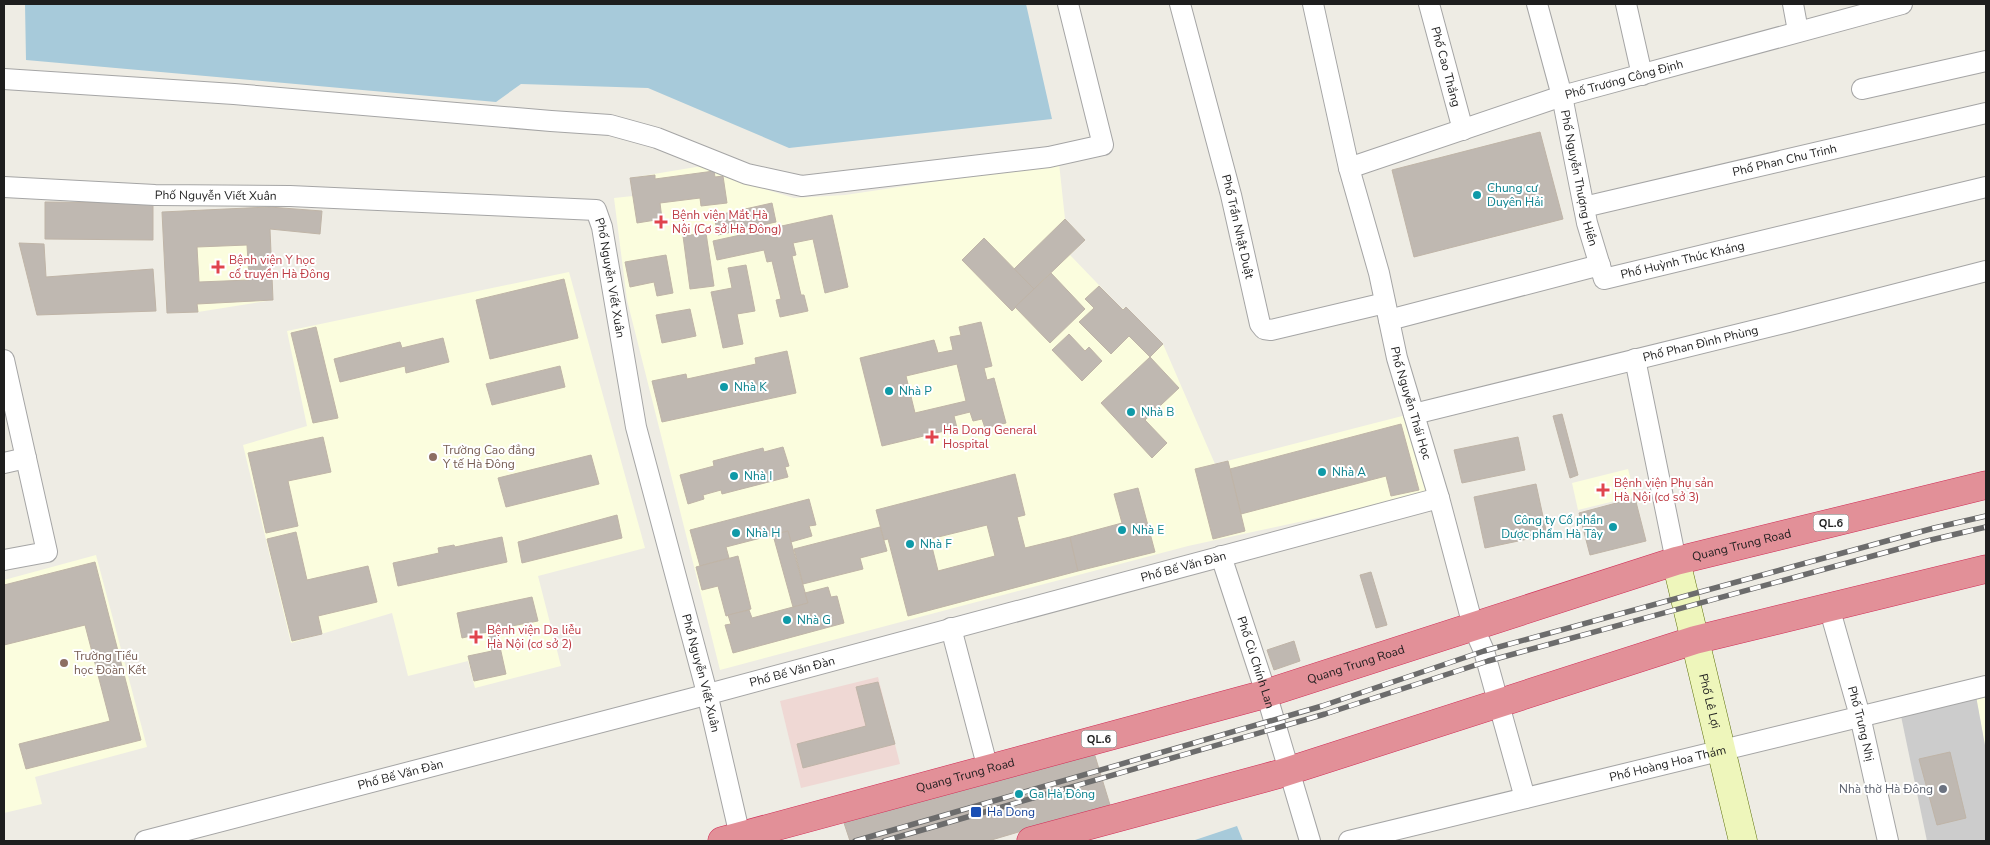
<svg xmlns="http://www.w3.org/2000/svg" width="1990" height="845" font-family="'Nunito Sans',sans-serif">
<rect width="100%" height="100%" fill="#eeece4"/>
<!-- commercial -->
<path fill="#efd8d4" d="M878 677 900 764 801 788 780 701Z"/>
<!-- education -->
<g fill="#fbfdde">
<path d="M1059 163 1065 219 1085 240 1070 255 1122 309 1126 307 1163 344 1215 464 1410 414 1428 494 1188 546 720 670 627 300 614 198 633 196 630 178 714 164 732 179 794 198 845 195Z"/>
<path d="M269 207 322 211 320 234 270 229 273 300 198 312 167 313 162 212Z"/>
<path d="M569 272 645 548 538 576 561 666 475 688 468 661 408 676 392 613 291 643 243 445 307 426 287 331Z"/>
<path d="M1628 469 1635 496 1578 510 1572 483Z"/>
<path d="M96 555 147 747 35 777 42 804 4 813V580Z"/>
<path d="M1986 693V751L1976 696Z"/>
</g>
<!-- religious -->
<path fill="#ccc" d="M1976 696 1986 751V841H1927L1901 716Z"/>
<!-- water -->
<g fill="#a7cada">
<path d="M25 4H1026L1052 119 789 148 648 88 521 84 496 102 26 60Z"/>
<path d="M1237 826 1243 841H1192Z"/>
</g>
<!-- building -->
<g fill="#bfb8b1" stroke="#bfb4a7" fill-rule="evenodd">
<path d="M1540 132 1563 219 1414 257 1392 170Z"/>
<path d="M714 171 715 177 723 176 727 203 701 206 700 198 660 203 662 219 637 223 630 178 655 175V179Z"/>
<path d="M45 202 153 203V240L45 239Z"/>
<path d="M772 203 776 222 718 235 714 216Z"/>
<path d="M269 207 322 211 320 234 270 229 273 300 197 304 198 312 167 313 162 212ZM247 245 249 280 199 282 197 247Z"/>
<path d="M832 215 848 287 825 293 813 239 793 243 796 255 792 256 801 295H804L808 311 780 317 776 300 781 299 772 261 767 262 764 250 717 260 713 241Z"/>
<path d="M1065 219 1085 240 1034 289 1014 269Z"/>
<path d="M706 233 714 286 690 289 683 236Z"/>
<path d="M984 238 1034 289 1012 311 962 260Z"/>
<path d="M19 243 44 244 46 277 153 269 156 311 37 315Z"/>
<path d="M666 255 673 293 657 296 654 282 630 287 625 262Z"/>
<path d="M746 265 755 311 737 314 743 344 723 348 711 292 732 288 728 268Z"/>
<path d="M1051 273 1085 309 1050 343 1015 307Z"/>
<path d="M564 279 578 338 490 359 476 300Z"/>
<path d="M1099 286 1123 310 1126 307 1163 344 1150 357 1129 336 1111 354 1079 322 1094 308 1085 299Z"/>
<path d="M690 309 696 336 662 343 656 315Z"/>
<path d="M981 322 992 366 984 368 987 380 994 378 1006 423 985 428 982 419 973 421 970 412 954 416 957 428 882 446 860 358 934 340 938 353 953 350 950 337 961 335 959 327ZM957 364 966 401 915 413 906 376Z"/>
<path d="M316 327 338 418 313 423 291 333Z"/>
<path d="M1069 334 1085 351 1089 347 1102 361 1082 381 1052 350Z"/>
<path d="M443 338 449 362 406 373 405 366 340 382 334 359 400 342 402 348Z"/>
<path d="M787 351 796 393 662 422 652 381 686 374 687 379 756 364 755 358Z"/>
<path d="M1150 357 1179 388 1145 420 1167 443 1152 458 1101 403Z"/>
<path d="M560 366 565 387 492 405 486 384Z"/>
<path d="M1562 414 1578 475 1570 478 1553 416Z"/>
<path d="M1401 424 1419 490 1391 496 1386 476 1241 514 1230 469Z"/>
<path d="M323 437 331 472 288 481 298 526 266 533 248 453Z"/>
<path d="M1518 437 1525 470 1462 483 1454 450Z"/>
<path d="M783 447 789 466 785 467 788 477 722 494 721 490 703 495 704 499 688 504 680 475 714 466 713 461 763 448 764 452Z"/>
<path d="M591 455 599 484 506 507 498 478Z"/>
<path d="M1228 461 1245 531 1213 539 1195 469Z"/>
<path d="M1015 474 1025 515 1017 517 1025 548 1070 537 1078 571 908 616 888 539 884 540 876 510ZM987 525 995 556 938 571 930 539Z"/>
<path d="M1536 484 1547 535 1485 548 1474 497Z"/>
<path d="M1138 488 1155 552 1078 571 1070 537 1122 523 1114 494Z"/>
<path d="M1635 498 1646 541 1590 555 1579 513Z"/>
<path d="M809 499 816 525 809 526 812 536 791 542 788 531 726 547 729 558 700 566 690 530Z"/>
<path d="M617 515 622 538 522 563 518 542Z"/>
<path d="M880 527 887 551 860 558 863 569 803 584 794 549Z"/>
<path d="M788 531 808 603 793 607 773 535Z"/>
<path d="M296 532 307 580 368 566 377 602 318 616 322 634 292 641 267 539Z"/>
<path d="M502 537 507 562 398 586 393 563 439 553 438 548 454 545 455 547Z"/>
<path d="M738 556 751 609 726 616 718 586 702 590 696 567Z"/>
<path d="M95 562 141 740 26 769 19 744 110 721 85 625 4 645V585Z"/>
<path d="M1371 572 1387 625 1376 628 1360 575Z"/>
<path d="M828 587 831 597 837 596 844 623 733 653 725 625 731 624 728 615 749 610 752 618 808 603 805 593Z"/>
<path d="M532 597 538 621 496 629 506 674 474 681 468 656 492 651 488 632 462 638 457 613Z"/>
<path d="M1294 641 1300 661 1274 670 1267 650Z"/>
<path d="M878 682 895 744 803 768 797 744 866 726 856 687Z"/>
<path d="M1092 746 1110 805 988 841H850L843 820Z"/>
<path d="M1950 752 1966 818 1937 825 1919 759Z"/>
</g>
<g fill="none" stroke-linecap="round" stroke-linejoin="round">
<!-- street casing -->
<g stroke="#a5a5a5" stroke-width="22">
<g id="street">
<path id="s1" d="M1180 4 1231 195 1260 324 1264 329 1271 330 1385 303"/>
<path id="s2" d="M1313 4 1349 168 1379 273 1397 358 1439 498 1473 626 1484 651 1525 798"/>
<path id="s3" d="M1429 4 1463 130"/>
<path id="s4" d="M1537 4 1562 96 1587 223 1604 279 1986 187"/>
<path d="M1626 4 1642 75"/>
<path d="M1793 4 1798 31"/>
<path d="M4 79 234 94 551 121 610 125 657 138 747 174 802 186 1049 157 1103 145 1068 4"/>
<path d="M1862 89 1986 61"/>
<path id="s5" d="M1349 168 1562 96 1902 4"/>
<path id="s6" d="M4 187 155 195 290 196 596 210 602 227 636 427 707 693 740 836"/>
<path id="s7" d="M1584 207 1986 113"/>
<path d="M1389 320 1600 265"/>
<path d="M1635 359 1676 561"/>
<path d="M4 360 47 552 4 560"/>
<path id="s8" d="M1414 414 1788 322 1986 271"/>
<path d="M4 463 26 458"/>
<path id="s9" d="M1221 556 1266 693 1310 841"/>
<path id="s10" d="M1829 607 1860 716 1888 841"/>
<path d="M951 628 988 769"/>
<path id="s11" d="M145 841 690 699 1439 498"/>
<path id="s12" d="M1349 841 1986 686"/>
</g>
</g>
<!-- secondary casing -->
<g stroke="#5c700a" stroke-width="29">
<g id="secondary">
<path id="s13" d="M1676 561 1743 841"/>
</g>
</g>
<!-- highway casing -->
<g stroke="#d12d57" stroke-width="29">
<g id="highway">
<path id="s14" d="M722 841 1258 696 1676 561 1986 485"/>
<path d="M1031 841 1279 774 1695 640 1986 569"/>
</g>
</g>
<!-- street -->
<use href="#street" stroke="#fff" stroke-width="20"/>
<!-- secondary -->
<use href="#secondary" stroke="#eef6bb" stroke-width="28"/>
<!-- highway -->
<use href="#highway" stroke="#e29098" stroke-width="28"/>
<!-- rail casing -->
<g stroke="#6c6c6c" stroke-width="5.5">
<g id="rail">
<path d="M855 841 1322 706 1484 651 1934 528 1986 516"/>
<path d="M884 841 1325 714 1488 661 1931 540 1986 527"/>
</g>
</g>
<!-- rail -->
<use href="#rail" stroke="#fff" stroke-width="4" stroke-dasharray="11" stroke-linecap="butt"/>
</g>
<!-- markers -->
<g fill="#0f9aa8" stroke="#fff" stroke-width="2">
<circle cx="1477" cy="195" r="5"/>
<circle cx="724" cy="387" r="5"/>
<circle cx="889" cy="391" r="5"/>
<circle cx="1131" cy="412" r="5"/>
<circle cx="1322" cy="472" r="5"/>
<circle cx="734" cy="476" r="5"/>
<circle cx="1613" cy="527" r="5"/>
<circle cx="1122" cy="530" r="5"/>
<circle cx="736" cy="533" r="5"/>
<circle cx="910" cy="544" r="5"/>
<circle cx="787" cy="620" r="5"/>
<circle cx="1019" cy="794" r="5"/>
</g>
<g fill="#e0444e" stroke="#fff" stroke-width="2">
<path d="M658.5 214.5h5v5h5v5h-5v5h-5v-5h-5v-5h5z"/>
<path d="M215.5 259.5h5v5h5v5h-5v5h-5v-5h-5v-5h5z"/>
<path d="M929.5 429.5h5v5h5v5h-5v5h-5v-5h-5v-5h5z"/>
<path d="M1600.5 482.5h5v5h5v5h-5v5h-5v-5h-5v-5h5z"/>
<path d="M473.5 629.5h5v5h5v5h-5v5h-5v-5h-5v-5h5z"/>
</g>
<g fill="#8d6e63" stroke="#fff" stroke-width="2">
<circle cx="433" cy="457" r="5"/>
<circle cx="64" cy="663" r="5"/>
</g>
<circle fill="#6b7280" stroke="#fff" stroke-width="2" cx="1943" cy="789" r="5"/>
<rect fill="#1a4fb4" stroke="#fff" stroke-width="2" x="970" y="806" width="12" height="12" rx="2.5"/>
<g text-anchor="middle" stroke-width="4" stroke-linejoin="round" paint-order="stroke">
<!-- shield labels -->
<g fill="#fff" stroke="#626262" stroke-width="1">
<rect x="1813.5" y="514.5" width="35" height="17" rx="4"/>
<rect x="1081.5" y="730.5" width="35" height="17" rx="4"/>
</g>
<g font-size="11" font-weight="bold" fill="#1e1e1e">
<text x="1831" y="527">QL.6</text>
<text x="1099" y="743">QL.6</text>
</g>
<!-- street labels -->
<g font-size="12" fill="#1e1e1e" stroke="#fff">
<text dy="4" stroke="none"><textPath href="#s3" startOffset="65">Phố Cao Thắng</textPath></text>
<text dy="4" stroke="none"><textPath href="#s5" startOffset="289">Phố Trương Công Định</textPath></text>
<text dy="4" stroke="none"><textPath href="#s7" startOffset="206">Phố Phan Chu Trinh</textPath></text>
<text dy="4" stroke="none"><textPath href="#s4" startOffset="179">Phố Nguyễn Thượng Hiền</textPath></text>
<text dy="4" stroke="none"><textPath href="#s6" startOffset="212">Phố Nguyễn Viết Xuân</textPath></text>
<text dy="4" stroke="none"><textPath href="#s1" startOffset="230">Phố Trần Nhật Duật</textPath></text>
<text dy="4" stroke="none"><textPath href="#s4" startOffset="364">Phố Huỳnh Thúc Kháng</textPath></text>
<text dy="4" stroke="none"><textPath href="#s6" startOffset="662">Phố Nguyễn Viết Xuân</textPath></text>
<text dy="4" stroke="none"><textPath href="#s8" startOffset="295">Phố Phan Đình Phùng</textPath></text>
<text dy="4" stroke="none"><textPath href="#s2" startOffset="411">Phố Nguyễn Thái Học</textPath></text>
<text dy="4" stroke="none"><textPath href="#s14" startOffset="1062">Quang Trung Road</textPath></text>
<text dy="4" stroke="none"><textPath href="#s11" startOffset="1074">Phố Bế Văn Đàn</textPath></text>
<text dy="4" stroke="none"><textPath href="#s9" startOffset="112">Phố Cù Chính Lan</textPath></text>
<text dy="4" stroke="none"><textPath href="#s14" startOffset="658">Quang Trung Road</textPath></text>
<text dy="4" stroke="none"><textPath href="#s11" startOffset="669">Phố Bế Văn Đàn</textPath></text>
<text dy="4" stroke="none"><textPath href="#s6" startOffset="1068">Phố Nguyễn Viết Xuân</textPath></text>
<text dy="4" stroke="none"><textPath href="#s13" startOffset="144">Phố Lê Lợi</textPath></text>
<text dy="4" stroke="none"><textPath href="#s10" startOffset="121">Phố Trưng Nhị</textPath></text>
<text dy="4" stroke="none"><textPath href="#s12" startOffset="328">Phố Hoàng Hoa Thám</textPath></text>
<text dy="4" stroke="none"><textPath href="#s11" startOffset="264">Phố Bế Văn Đàn</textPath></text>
<text dy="4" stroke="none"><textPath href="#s14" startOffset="252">Quang Trung Road</textPath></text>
</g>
<!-- culture labels -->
<g font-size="12" fill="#0d838f" stroke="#fff" text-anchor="start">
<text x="1487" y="192">Chung cư<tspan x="1487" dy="14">Duyên Hải</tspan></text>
<text x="734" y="391">Nhà K</text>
<text x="899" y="395">Nhà P</text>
<text x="1141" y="416">Nhà B</text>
<text x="1332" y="476">Nhà A</text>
<text x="744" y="480">Nhà I</text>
<text x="1603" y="524" text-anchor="end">Công ty Cổ phần<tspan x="1603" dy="14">Dược phẩm Hà Tây</tspan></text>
<text x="1132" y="534">Nhà E</text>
<text x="746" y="537">Nhà H</text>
<text x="920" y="548">Nhà F</text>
<text x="797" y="624">Nhà G</text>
<text x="1029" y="798">Ga Hà Đông</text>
</g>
<!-- health labels -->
<g font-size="12" fill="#be3a42" stroke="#fff" text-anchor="start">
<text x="672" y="219">Bệnh viện Mắt Hà<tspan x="672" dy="14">Nội (Cơ sở Hà Đông)</tspan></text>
<text x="229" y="264">Bệnh viện Y học<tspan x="229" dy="14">cổ truyền Hà Đông</tspan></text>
<text x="943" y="434">Ha Dong General<tspan x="943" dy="14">Hospital</tspan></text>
<text x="1614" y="487">Bệnh viện Phụ sản<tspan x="1614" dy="14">Hà Nội (cơ sở 3)</tspan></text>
<text x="487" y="634">Bệnh viện Da liễu<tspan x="487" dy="14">Hà Nội (cơ sở 2)</tspan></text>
</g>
<!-- education labels -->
<g font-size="12" fill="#785e54" stroke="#fff" text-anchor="start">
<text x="443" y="454">Trường Cao đẳng<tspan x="443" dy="14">Y tế Hà Đông</tspan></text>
<text x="74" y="660">Trường Tiểu<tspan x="74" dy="14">học Đoàn Kết</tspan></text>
</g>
<!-- worship labels -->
<g font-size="12" fill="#5b616d" stroke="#fff" text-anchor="end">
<text x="1933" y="793">Nhà thờ Hà Đông</text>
</g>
<!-- transit labels -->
<g font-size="12" fill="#164399" stroke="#fff" text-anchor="start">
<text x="987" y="816">Ha Dong</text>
</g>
</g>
<!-- border -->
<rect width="1990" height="845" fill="none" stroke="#1e1e1e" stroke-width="10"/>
</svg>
